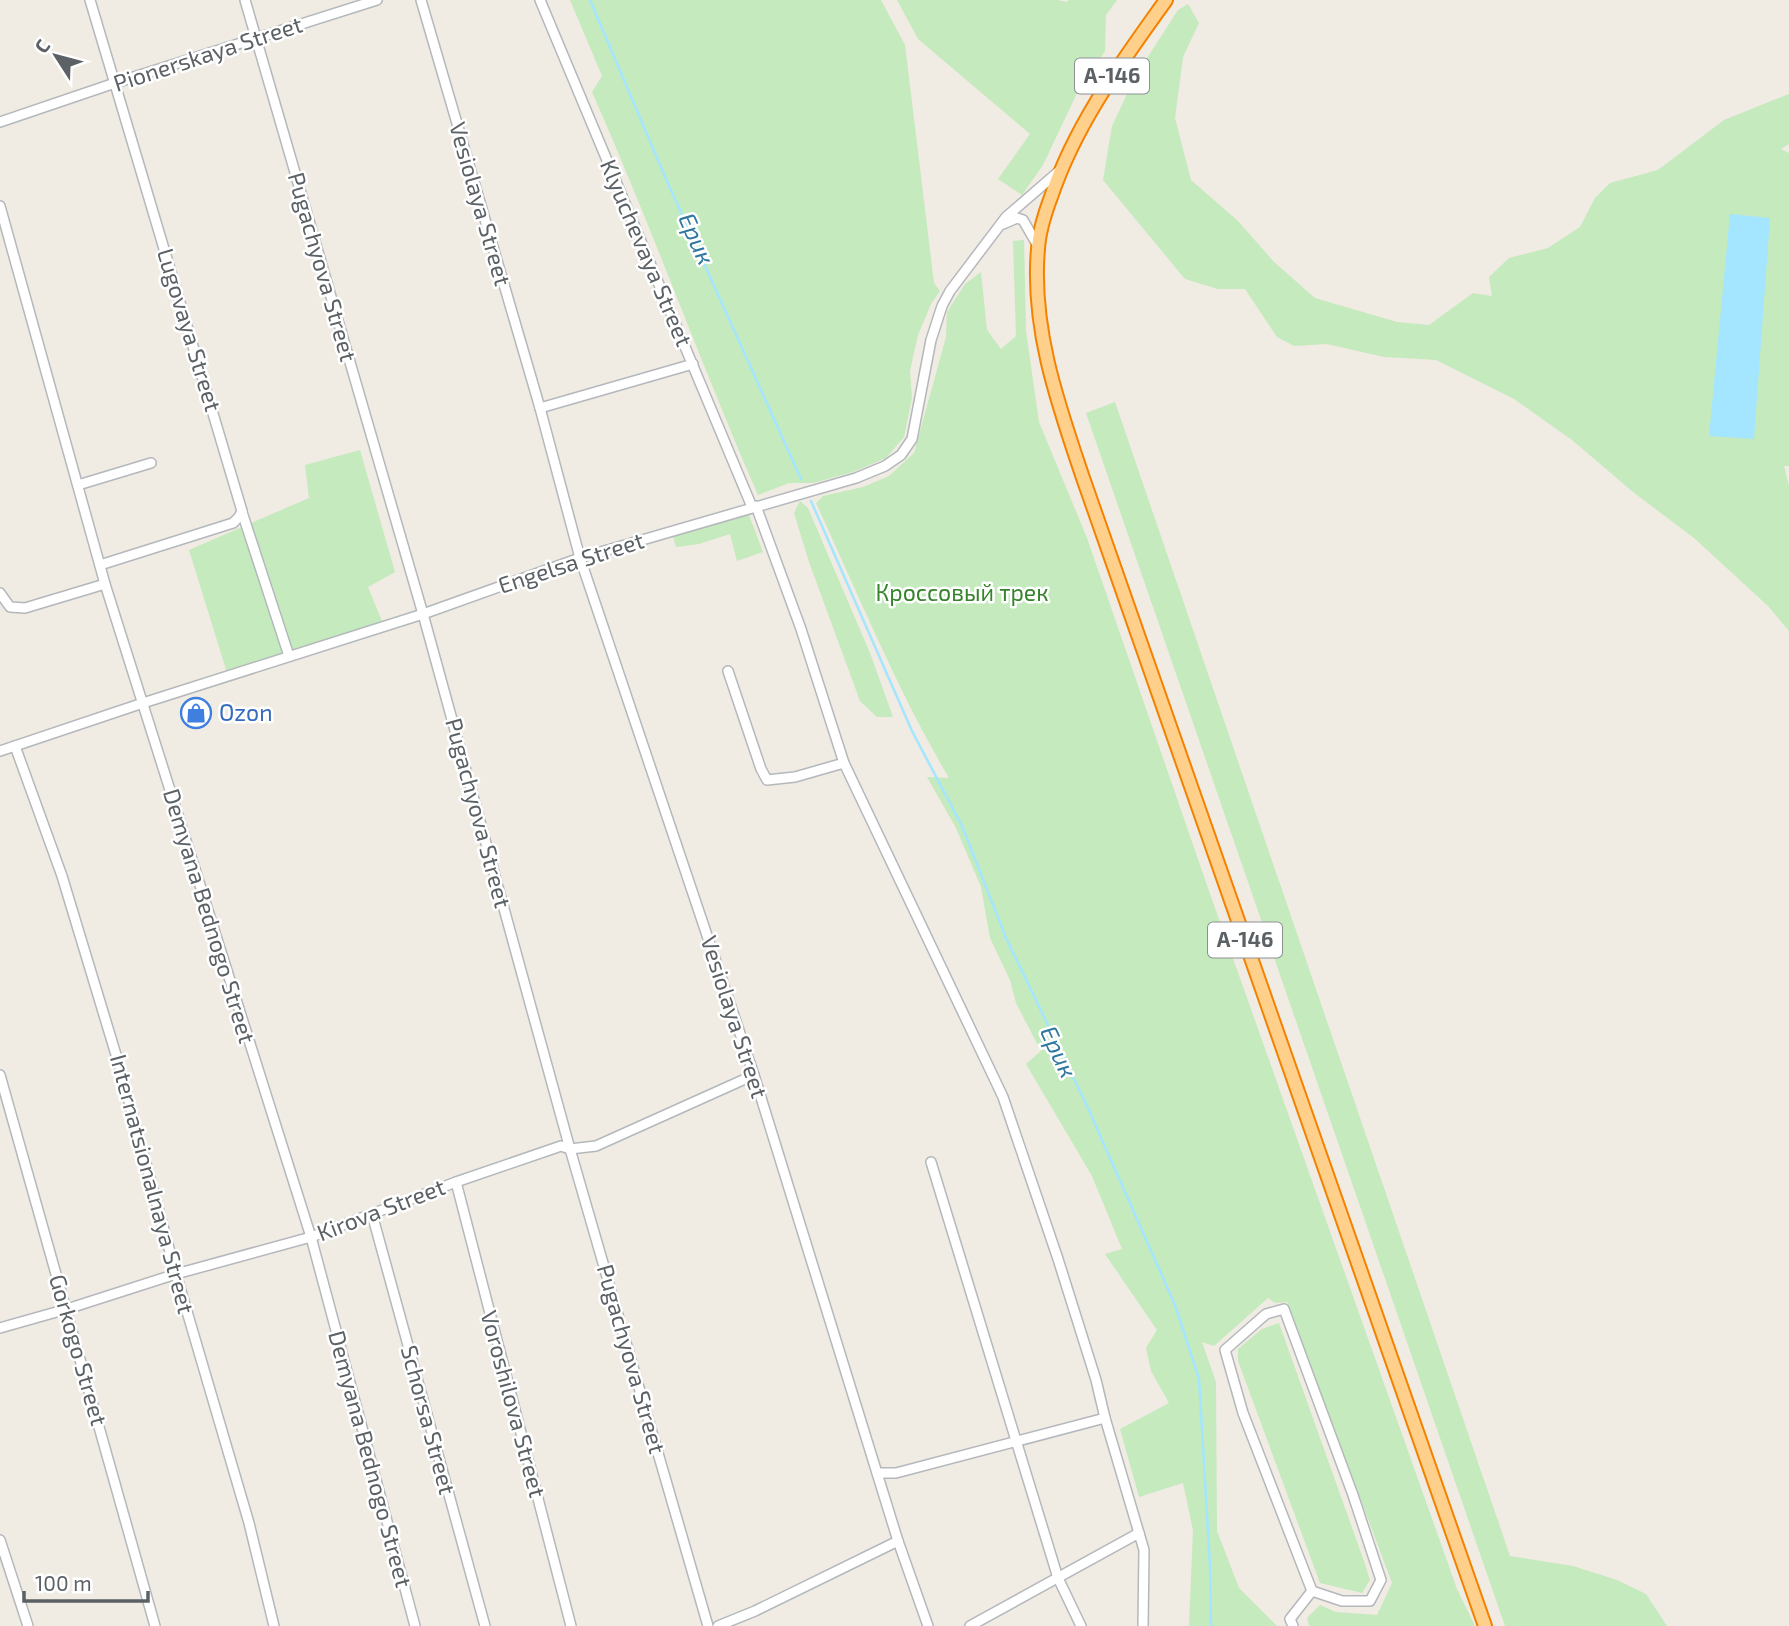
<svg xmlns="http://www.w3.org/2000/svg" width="1789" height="1626" font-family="'Exo 2',sans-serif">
<rect width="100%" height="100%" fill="#f0ebe3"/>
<!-- green -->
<g fill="#c4eabd">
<path d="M570 0H881L905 45 934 283 940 291 931 304 918 335 910 371 912 398 904 437 886 458 853 472 813 483H789L758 495C700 362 651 225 592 92L602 76Z"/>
<path d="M897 0H1057L1067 2 1069 0H1117L1106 15 1105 51 1078 91 1043 165 1022 195 998 179 1030 134 918 39Z"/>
<path d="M1188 4 1199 23 1183 57 1175 118 1191 180 1238 221 1274 262 1315 298 1397 322 1429 325 1473 293 1492 296 1489 277 1509 258 1548 248 1580 227 1595 198 1610 183 1658 170 1724 120 1789 94V144L1781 149 1789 153V466H1784L1789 486V631L1768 606 1694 538 1633 492 1572 440 1514 399 1436 360 1384 357 1327 344 1294 346 1277 337 1245 289H1218L1185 279 1103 180 1112 126 1135 77 1178 10Z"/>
<path d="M1024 240 1026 331 1039 422 1087 538 1209 891 1457 1589 1475 1626H1309L1307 1618 1320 1605 1336 1612 1377 1615 1392 1583 1287 1302 1275 1303 1268 1298 1214 1346 1202 1342 1216 1382 1217 1531 1239 1588 1277 1626H1189L1193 1530 1183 1483 1139 1497 1120 1429 1169 1403 1151 1371 1146 1348 1157 1330 1105 1254 1122 1249 1092 1176 1026 1064 1041 1051 1016 1003 1010 980 990 938 981 887 956 828 927 777 949 778C897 690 859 596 816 503L823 496 863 487 889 476 914 453 946 337 947 312 965 284 981 272 987 330 1001 349 1016 336 1013 241Z"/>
<path d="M1115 402 1510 1556 1573 1566 1617 1580 1646 1594 1667 1626H1505L1086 413Z"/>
<path d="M360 450 395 572 368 587 384 626 228 676 189 550 309 498 305 465Z"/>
<path d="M800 501 808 508 870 653 893 717H877L860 701 809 562 794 513Z"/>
<path d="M749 515 763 552 737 561 730 534 699 544 676 547 673 536Z"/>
<path d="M1279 1323 1365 1564 1370 1580 1362 1593 1320 1583 1238 1361V1349L1262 1329Z"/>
</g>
<!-- water -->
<path fill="#a4e5ff" d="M1730 214 1770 218 1754 439 1709 436Z"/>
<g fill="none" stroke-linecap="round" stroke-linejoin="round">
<!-- stream -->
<g stroke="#a4e5ff" stroke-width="2.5">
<path d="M590 0 666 179 801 479"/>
<path d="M811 501 912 731 962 826 1006 938 1087 1106 1175 1305 1199 1379 1210 1566 1211 1626"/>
</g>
<!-- minor casing -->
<g stroke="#b4b8bc" stroke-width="12">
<g id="minor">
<path d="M90 0 242 511 239 517 233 523 100 565"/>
<path d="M245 0 423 614 570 1149 708 1626"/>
<path d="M421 0 540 408 580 558 754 1075 898 1541 928 1626"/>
<path d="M540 0 752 507"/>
<path d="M0 122 115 83 377 0"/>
<path d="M0 206 105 584 311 1237 415 1626"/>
<path d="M1003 224 1017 218 1023 220 1038 246"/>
<path d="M540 408 693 364"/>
<path d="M78 485 151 463"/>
<path d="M756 506 801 629 844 763 1003 1097 1058 1259 1096 1380 1105 1418"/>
<path d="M242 512 289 656"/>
<path d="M0 593 10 607 25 608 105 584"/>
<path d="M728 671 761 769 767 780 795 777 844 763"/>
<path d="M15 746 62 876 120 1068 176 1274 249 1523 274 1626"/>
<path d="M0 751 143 703 423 614 580 558 856 478 885 466 901 455 912 439 931 340 942 306 950 291 1006 217 1058 172"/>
<path d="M0 1075 155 1626"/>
<path d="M931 1162 1058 1578 1081 1626"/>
<path d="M456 1182 571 1626"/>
<path d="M372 1214 485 1626"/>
<path d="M1284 1309 1353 1495 1381 1580 1370 1601H1342L1312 1591 1243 1413 1225 1350 1266 1314Z"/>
<path d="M0 1328 67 1309 176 1274 311 1237 456 1182 561 1146 570 1149 596 1146 754 1075"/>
<path d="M877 1473H896L1105 1418 1144 1550 1143 1626"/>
<path d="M0 1540 28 1626"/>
<path d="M718 1626 755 1611 898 1541"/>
<path d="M970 1626 1139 1533"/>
<path d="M1293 1626 1290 1619 1312 1591"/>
</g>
</g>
<!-- highway casing -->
<g stroke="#f38200" stroke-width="16">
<path id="highway" d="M1166 0C1121 63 1076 123 1051 197 1045 213 1039 232 1038 249 1031 328 1058 404 1083 478L1485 1626"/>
</g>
<!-- minor -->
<use href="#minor" stroke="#fff" stroke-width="9"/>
<!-- highway -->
<use href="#highway" stroke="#ffd08b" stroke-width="12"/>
</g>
<!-- icons -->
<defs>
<g id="shop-ring" transform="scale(1.575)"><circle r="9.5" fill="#fff" stroke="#3f7fe0" stroke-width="1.5"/><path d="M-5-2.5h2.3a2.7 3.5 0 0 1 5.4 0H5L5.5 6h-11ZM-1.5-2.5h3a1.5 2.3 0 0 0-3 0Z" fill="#3f7fe0"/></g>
</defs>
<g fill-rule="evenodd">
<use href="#shop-ring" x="196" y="713"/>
</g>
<g text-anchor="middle" stroke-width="5" stroke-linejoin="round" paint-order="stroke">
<!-- shield labels -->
<g fill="#fff" stroke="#8c9093" stroke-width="2">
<rect x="1075" y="58.5" width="74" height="35" rx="5"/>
<rect x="1208" y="922.5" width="74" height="35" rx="5"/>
</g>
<g font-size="21" font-weight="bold" fill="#5b6165">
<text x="1112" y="83">А-146</text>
<text x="1245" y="947">А-146</text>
</g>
<!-- street labels -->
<g font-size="23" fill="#5b6165" stroke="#fff">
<text transform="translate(208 54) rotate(-18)" y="8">Pionerskaya Street</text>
<text transform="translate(480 204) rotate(74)" y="8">Vesiolaya Street</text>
<text transform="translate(646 253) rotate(67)" y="8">Klyuchevaya Street</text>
<text transform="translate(322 267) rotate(74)" y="8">Pugachyova Street</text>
<text transform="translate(189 330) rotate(73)" y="8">Lugovaya Street</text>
<text transform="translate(571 563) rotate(-18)" y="8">Engelsa Street</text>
<text transform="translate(478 813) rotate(75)" y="8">Pugachyova Street</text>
<text transform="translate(209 916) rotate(73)" y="8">Demyana Bednogo Street</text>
<text transform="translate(734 1017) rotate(72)" y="8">Vesiolaya Street</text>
<text transform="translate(152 1184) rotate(75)" y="8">Internatsionalnaya Street</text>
<text transform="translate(381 1210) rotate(-21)" y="8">Kirova Street</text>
<text transform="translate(78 1350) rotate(74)" y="8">Gorkogo Street</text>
<text transform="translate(631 1359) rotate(74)" y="8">Pugachyova Street</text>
<text transform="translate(513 1404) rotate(75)" y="8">Voroshilova Street</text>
<text transform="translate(428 1420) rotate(75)" y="8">Schorsa Street</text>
<text transform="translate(370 1459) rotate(75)" y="8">Demyana Bednogo Street</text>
</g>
<!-- park labels -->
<g font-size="23" fill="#35842c" stroke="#fff">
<text x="962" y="601">Кроссовый трек</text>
</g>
<!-- shop labels -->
<g font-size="23" fill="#366cbe" stroke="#fff" text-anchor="start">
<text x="219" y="721">Ozon</text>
</g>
<!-- water labels -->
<g font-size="24" font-style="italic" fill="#3077a0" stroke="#fff">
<text transform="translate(696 239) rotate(66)" y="8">Ерик</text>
<text transform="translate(1058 1052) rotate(65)" y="8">Ерик</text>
</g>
</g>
<!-- north arrow -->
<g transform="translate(56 56) rotate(306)" stroke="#ffffff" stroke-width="5" paint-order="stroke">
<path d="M0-5L12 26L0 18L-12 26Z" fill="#5b6165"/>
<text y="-10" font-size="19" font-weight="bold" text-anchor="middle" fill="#5b6165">С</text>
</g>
<!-- scale -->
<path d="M24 1591v10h124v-10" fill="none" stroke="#5b6165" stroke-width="3.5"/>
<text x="35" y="1591" font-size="21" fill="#5b6165" stroke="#ffffff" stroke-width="5" paint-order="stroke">100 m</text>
</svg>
